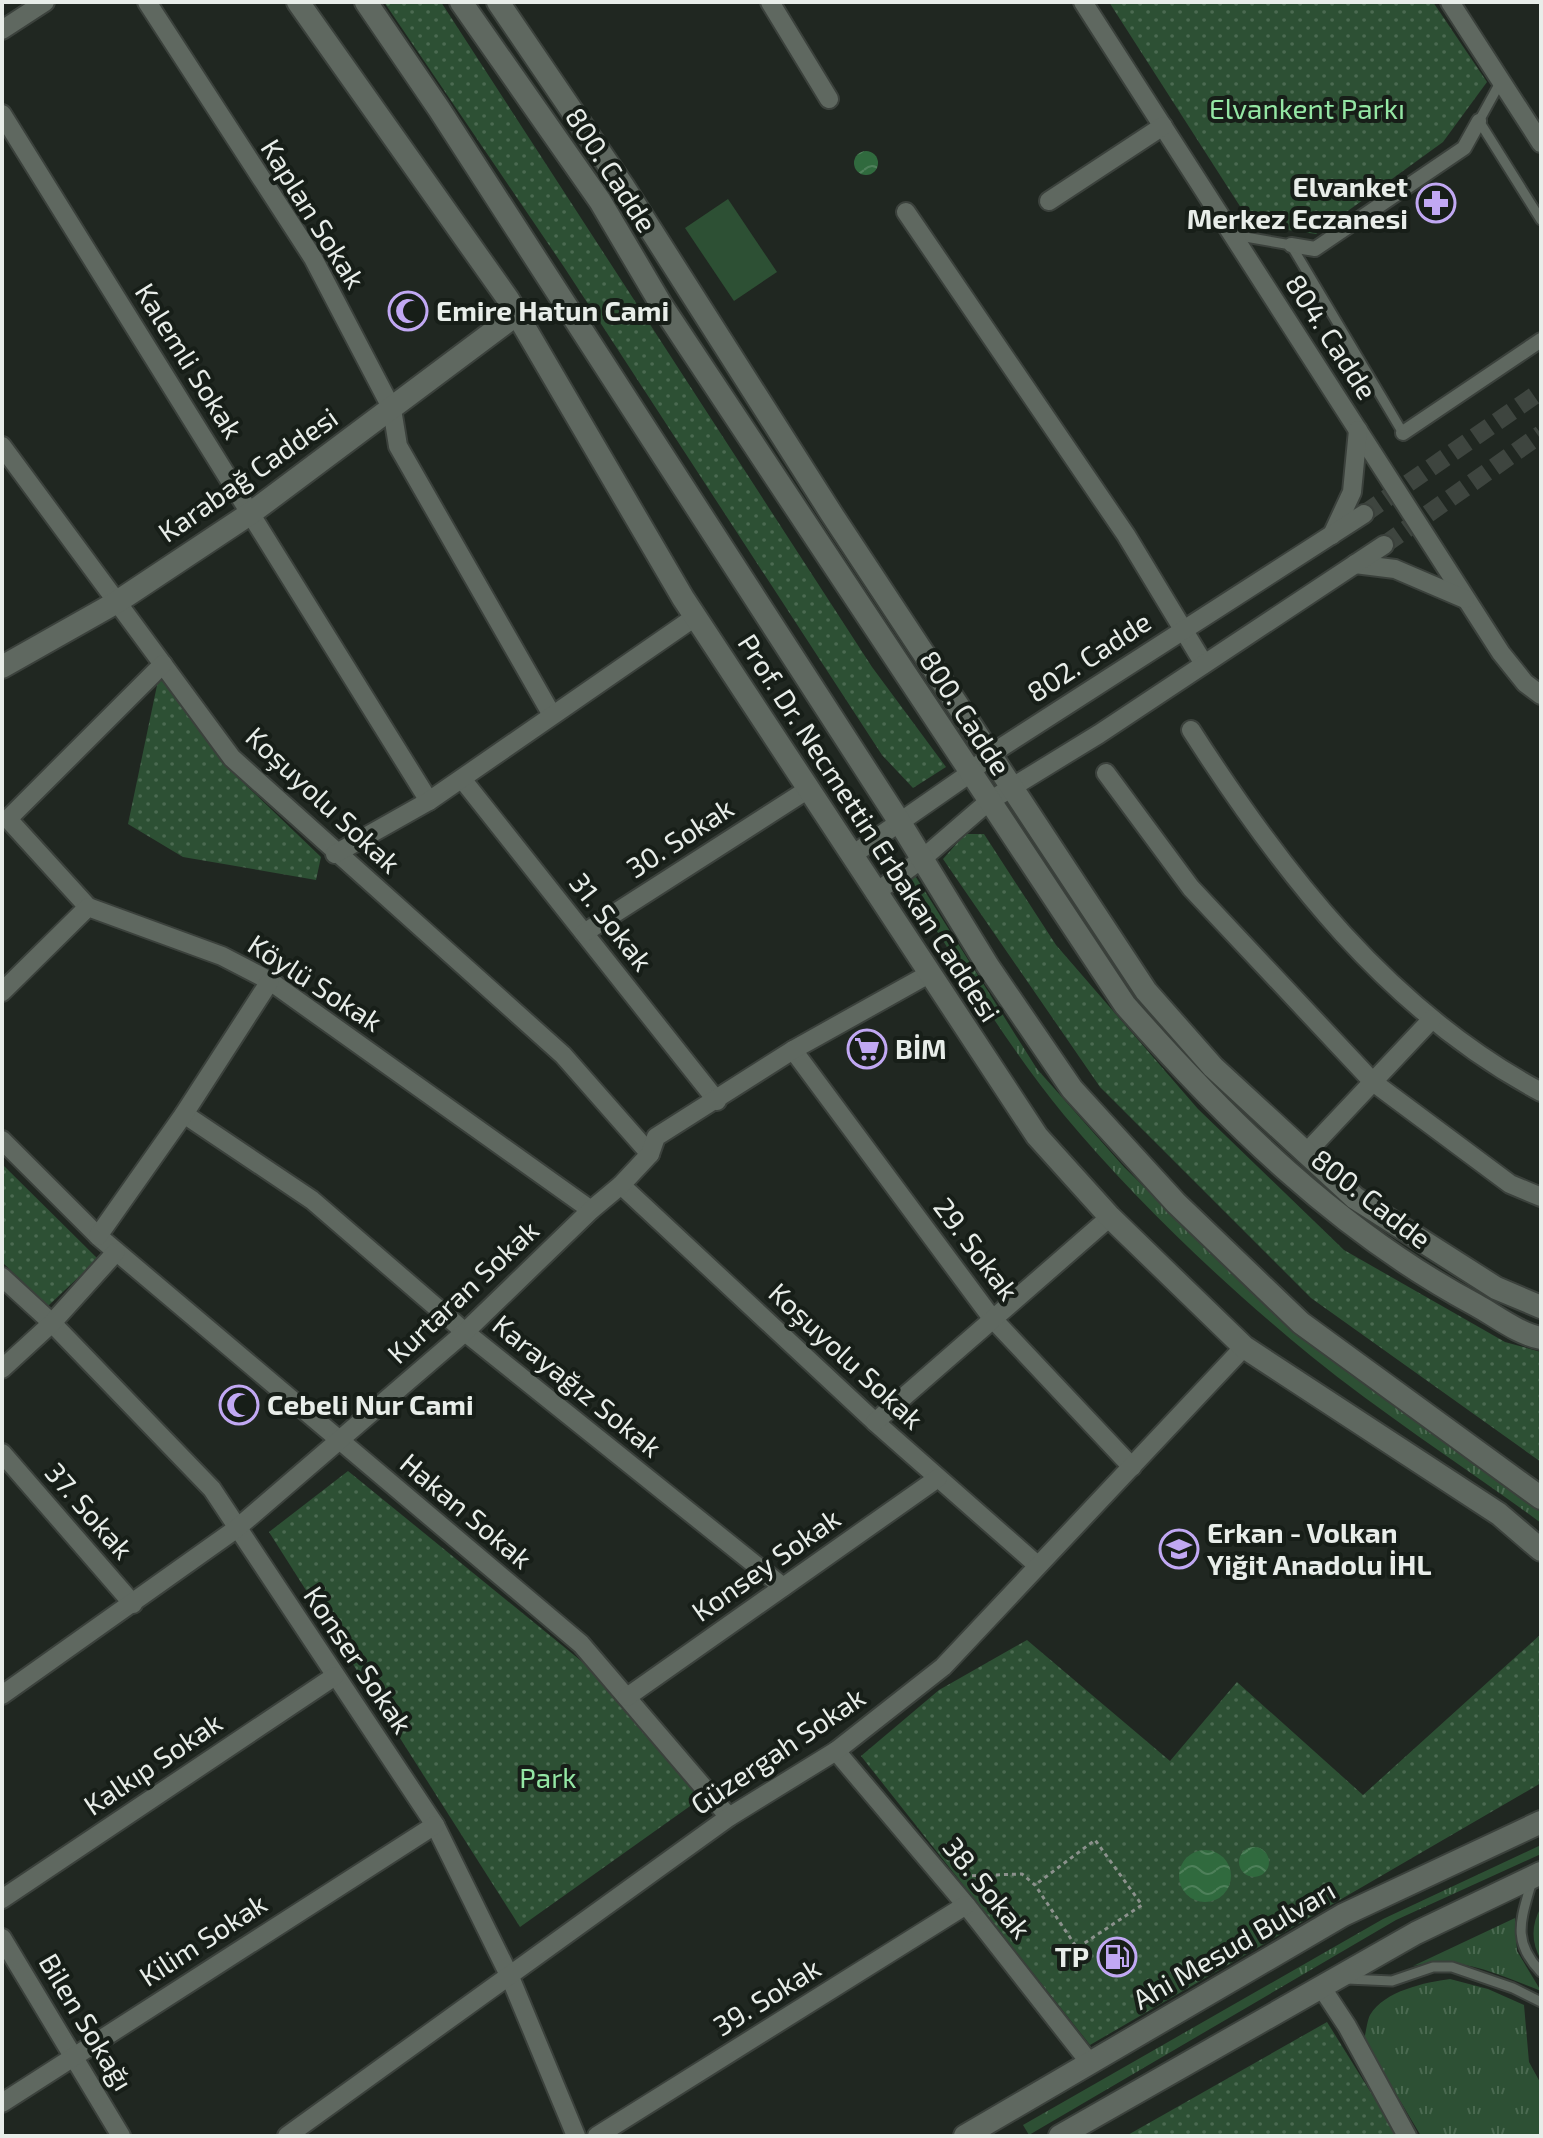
<svg xmlns="http://www.w3.org/2000/svg" width="1543" height="2138" font-family="'Exo 2',sans-serif">
<defs>
<pattern id="grass-tufts" width="24" height="20" patternUnits="userSpaceOnUse" patternTransform="scale(2)"><rect width="24" height="20" fill="#2d5034"/><path d="M3 7l-1-3M5 7V3M7 7l1-3M15 17l-1-3M17 17v-4M19 17l1-3" fill="none" stroke="#4b6a51"/></pattern>
<pattern id="park-dots" width="8" height="8" patternUnits="userSpaceOnUse" patternTransform="scale(2)"><rect width="8" height="8" fill="#2d5034"/><path d="M2 2h.1M6 6h.1" fill="none" stroke="#4b6a51" stroke-width="1.8" stroke-linecap="round"/></pattern>
<pattern id="water-waves" width="16" height="10" patternUnits="userSpaceOnUse" patternTransform="scale(2)"><rect width="16" height="10" fill="#306a3e"/><path d="M0 5q4-4 8 0t8 0" fill="none" stroke="#4e805a"/></pattern>
</defs>
<rect width="100%" height="100%" fill="#202721"/>
<!-- grass -->
<g fill="url(#grass-tufts)">
<path d="M914 874 1037 1069 1124 1167 1242 1283 1314 1345 1541 1510V1523C1465 1467 1385 1416 1311 1356 1223 1284 1137 1202 1064 1115 1004 1042 956 959 904 880Z"/>
<path d="M1541 1845V1854L1396 1920 1029 2135 1023 2125 1383 1919Z"/>
<path d="M1541 1907V1960C1531 1942 1531 1925 1541 1907Z"/>
<path d="M1515 1918 1517 1951 1541 1991C1497 1974 1460 1955 1413 1966Z"/>
<path d="M1450 1979 1488 1989 1524 2005 1529 2062 1541 2084V2136H1421L1364 2040C1366 2032 1367 2021 1370 2015 1384 1991 1426 1982 1450 1979Z"/>
</g>
<!-- park -->
<g fill="url(#park-dots)">
<path d="M384 2H441L872 667 946 767 913 788 882 755 564 267Z"/>
<path d="M1109 2H1433L1487 82 1443 142 1316 234 1252 225Z"/>
<path d="M160 671 227 767 321 857 316 880 183 857 128 824Z"/>
<path d="M965 834H984L1056 945 1198 1109 1344 1250 1505 1342 1541 1352V1462L1311 1298 1100 1087 943 859Z"/>
<path d="M2 1164 98 1259 48 1306 2 1262Z"/>
<path d="M348 1471 585 1664 700 1799 520 1927 269 1532Z"/>
<path d="M1541 1634V1783L1090 2045 861 1756 939 1690 1027 1640 1170 1761 1237 1682 1363 1795Z"/>
<path d="M1327 2022 1398 2136H1126Z"/>
</g>
<!-- pitch -->
<path fill="#2d5034" d="M728 199 777 272 734 301 685 228Z"/>
<!-- water -->
<g fill="url(#water-waves)">
<circle cx="866" cy="163" r="12"/>
<circle cx="1254" cy="1862" r="15"/>
<circle cx="1205" cy="1876" r="26"/>
</g>
<g fill="none" stroke-linecap="round" stroke-linejoin="round">
<!-- minor-tunnel -->
<g stroke="#3e453f" stroke-width="18" stroke-dasharray="18 9" stroke-linecap="butt">
<path d="M1364 514 1541 391"/>
<path d="M1384 545 1541 434"/>
</g>
<!-- service casing -->
<g stroke="#3b413c" stroke-width="13">
<g id="service">
<path d="M1501 81 1479 121 1541 220"/>
<path d="M1234 235 1291 245 1403 433"/>
<path d="M1532 1880C1522 1918 1510 1940 1541 1972"/>
<path d="M1347 1979 1392 1981 1433 1967H1452L1513 1988 1541 2002"/>
</g>
</g>
<!-- pedestrian casing -->
<g stroke="#3b413c" stroke-width="18">
<g id="pedestrian">
<path d="M1291 245 1315 249 1464 148 1479 121"/>
<path d="M1403 433 1541 340"/>
</g>
</g>
<!-- minor casing -->
<g stroke="#3b413c" stroke-width="22">
<g id="minor">
<path d="M147 2 313 258 392 409 398 446 552 715"/>
<path d="M770 2 829 99"/>
<path d="M1083 2 1501 653 1525 683 1541 695"/>
<path d="M1450 2 1541 143"/>
<path d="M2 30 45 2"/>
<path d="M2 114 429 801"/>
<path d="M1049 201 1163 126"/>
<path d="M906 212 1126 535 1204 664"/>
<path d="M2 446 232 758 563 1055 650 1154"/>
<path d="M1332 535 1352 492 1358 430"/>
<path d="M1355 564 1395 569 1465 599"/>
<path d="M1191 730C1282 872 1389 1011 1541 1092"/>
<path d="M1106 773 1191 888 1373 1082 1510 1184 1541 1197"/>
<path d="M462 779 717 1101"/>
<path d="M335 854 429 801 695 617"/>
<path d="M851 856 969 774 991 754 1364 514"/>
<path d="M875 893 922 859 988 802 1099 734 1384 545"/>
<path d="M88 907 8 819 163 664"/>
<path d="M584 933 807 790"/>
<path d="M2 992 88 907 222 956 270 981 591 1210"/>
<path d="M793 1050 991 1317 1132 1467"/>
<path d="M184 1114 312 1200 465 1332 783 1587"/>
<path d="M2 1140 98 1236 581 1644 729 1817"/>
<path d="M1305 1154 1432 1019"/>
<path d="M621 1185 875 1422 1036 1564"/>
<path d="M98 1236 184 1114 270 981"/>
<path d="M2 1277 52 1323 212 1489 435 1825 510 1977 576 2136"/>
<path d="M2 1369 52 1323 116 1252"/>
<path d="M875 1422 1110 1217"/>
<path d="M2 1453 133 1604"/>
<path d="M2 1695 236 1529 465 1332 591 1210 621 1185 650 1154 656 1137 793 1050 929 974"/>
<path d="M627 1697 938 1478"/>
<path d="M836 1751 966 1905 1090 2063"/>
<path d="M2 1899 335 1676"/>
<path d="M2 1938 121 2136"/>
<path d="M1322 1988 1347 2026 1407 2136"/>
<path d="M2 2103 435 1825"/>
<path d="M287 2136 729 1817 836 1751 943 1667 1244 1347"/>
<path d="M597 2136 966 1905"/>
</g>
</g>
<!-- tertiary casing -->
<g stroke="#3b413c" stroke-width="26">
<g id="tertiary">
<path d="M461 2 600 201 662 306 1125 1005C1228 1122 1338 1231 1476 1305 1496 1316 1519 1334 1541 1338"/>
<path d="M498 2 623 186 831 513 1146 991 1213 1067 1355 1198 1496 1288 1541 1307"/>
<path d="M2 667 117 602 251 513 517 314"/>
</g>
</g>
<!-- secondary casing -->
<g stroke="#3b413c" stroke-width="26">
<g id="secondary">
<path d="M298 2 508 299 683 598 1037 1136 1110 1217 1244 1347 1499 1514 1541 1550"/>
<path d="M366 2 439 109 899 821 988 966 1072 1089 1176 1203 1301 1323 1541 1498"/>
<path d="M965 2136 1343 1915 1541 1822"/>
<path d="M1060 2136 1416 1933 1541 1873"/>
</g>
</g>
<!-- path -->
<path stroke="#8c928d" stroke-width="3" stroke-dasharray="4 4" stroke-linecap="butt" d="M964 1876 1022 1874 1035 1885 1077 1948 1142 1905 1095 1840 1035 1885"/>
<!-- service -->
<use href="#service" stroke="#5f6860" stroke-width="9"/>
<!-- pedestrian -->
<use href="#pedestrian" stroke="#5f6860" stroke-width="14"/>
<!-- minor -->
<use href="#minor" stroke="#5f6860" stroke-width="18"/>
<!-- tertiary -->
<use href="#tertiary" stroke="#5f6860" stroke-width="22"/>
<!-- secondary -->
<use href="#secondary" stroke="#5f6860" stroke-width="22"/>
</g>
<!-- icons -->
<defs>
<g id="pharmacy-ring" transform="scale(2)"><circle r="9.5" fill="#171e18" stroke="#c1a8f3" stroke-width="1.5"/><path d="M-2-6h4v4h4v4h-4v4h-4v-4h-4v-4h4Z" fill="#c1a8f3"/></g>
<g id="mosque-ring" transform="scale(2)"><circle r="9.5" fill="#171e18" stroke="#c1a8f3" stroke-width="1.5"/><path d="M3.5-4.9A6 6 0 1 0 3.5 4.9A5 5 0 1 1 3.5-4.9Z" fill="#c1a8f3"/></g>
<g id="supermarket-ring" transform="scale(2)"><circle r="9.5" fill="#171e18" stroke="#c1a8f3" stroke-width="1.5"/><path d="M-6-5.5h2.5l.6 2H6L4.5 2H-2.5L-4.4-4H-6ZM-1.5 3.2a1.3 1.3 0 1 0 .1 0ZM3 3.2a1.3 1.3 0 1 0 .1 0Z" fill="#c1a8f3"/></g>
<g id="school-ring" transform="scale(2)"><circle r="9.5" fill="#171e18" stroke="#c1a8f3" stroke-width="1.5"/><path d="M0-5L7-2L0 1L-7-2ZM-4 1L0 2.5L4 1V4Q0 6-4 4Z" fill="#c1a8f3"/></g>
<g id="fuel-ring" transform="scale(2)"><circle r="9.5" fill="#171e18" stroke="#c1a8f3" stroke-width="1.5"/><path d="M-5.5-6h7V0h2V4h1.3V-2.5L3-4.5l.8-.8L6-3V5H2.5V1h-1V6h-7ZM-4.2-4.7v3.2H.2V-4.7Z" fill="#c1a8f3"/></g>
</defs>
<g fill-rule="evenodd">
<use href="#pharmacy-ring" x="1436" y="203"/>
<use href="#mosque-ring" x="408" y="311"/>
<use href="#supermarket-ring" x="867" y="1049"/>
<use href="#mosque-ring" x="239" y="1405"/>
<use href="#school-ring" x="1179" y="1549"/>
<use href="#fuel-ring" x="1117" y="1957"/>
</g>
<g text-anchor="middle" stroke-width="8" stroke-linejoin="round" paint-order="stroke">
<!-- park labels -->
<g font-size="28" fill="#94e7a4" stroke="#171e18">
<text x="1307" y="119">Elvankent Parkı</text>
<text x="548" y="1788">Park</text>
</g>
<!-- street labels -->
<g font-size="28" fill="#e8ede9" stroke="#171e18">
<text transform="translate(611 170) rotate(57)" y="10">800. Cadde</text>
<text transform="translate(313 214) rotate(58)" y="10">Kaplan Sokak</text>
<text transform="translate(1331 337) rotate(57)" y="10">804. Cadde</text>
<text transform="translate(189 361) rotate(58)" y="10">Kalemli Sokak</text>
<text transform="translate(248 475) rotate(-35)" y="10">Karabağ Caddesi</text>
<text transform="translate(1089 657) rotate(-33)" y="10">802. Cadde</text>
<text transform="translate(965 713) rotate(57)" y="10">800. Cadde</text>
<text transform="translate(323 800) rotate(43)" y="10">Koşuyolu Sokak</text>
<text transform="translate(869 828) rotate(57)" y="10">Prof. Dr. Necmettin Erbakan Caddesi</text>
<text transform="translate(680 838) rotate(-33)" y="10">30. Sokak</text>
<text transform="translate(611 922) rotate(52)" y="10">31. Sokak</text>
<text transform="translate(315 983) rotate(33)" y="10">Köylü Sokak</text>
<text transform="translate(1371 1199) rotate(38)" y="10">800. Cadde</text>
<text transform="translate(976 1249) rotate(53)" y="10">29. Sokak</text>
<text transform="translate(463 1292) rotate(-43)" y="10">Kurtaran Sokak</text>
<text transform="translate(846 1356) rotate(43)" y="10">Koşuyolu Sokak</text>
<text transform="translate(577 1386) rotate(39)" y="10">Karayağız Sokak</text>
<text transform="translate(89 1511) rotate(49)" y="10">37. Sokak</text>
<text transform="translate(466 1511) rotate(40)" y="10">Hakan Sokak</text>
<text transform="translate(766 1565) rotate(-35)" y="10">Konsey Sokak</text>
<text transform="translate(358 1660) rotate(56)" y="10">Konser Sokak</text>
<text transform="translate(778 1751) rotate(-34)" y="10">Güzergah Sokak</text>
<text transform="translate(153 1764) rotate(-34)" y="10">Kalkıp Sokak</text>
<text transform="translate(987 1888) rotate(51)" y="10">38. Sokak</text>
<text transform="translate(203 1940) rotate(-33)" y="10">Kilim Sokak</text>
<text transform="translate(1234 1945) rotate(-30)" y="10">Ahi Mesud Bulvarı</text>
<text transform="translate(767 1997) rotate(-32)" y="10">39. Sokak</text>
<text transform="translate(86 2022) rotate(59)" y="10">Bilen Sokağı</text>
</g>
<!-- poi labels -->
<g font-size="28" font-weight="bold" fill="#e8ede9" stroke="#171e18" text-anchor="start">
<text x="1408" y="197" text-anchor="end">Elvanket<tspan x="1408" dy="32">Merkez Eczanesi</tspan></text>
<text x="436" y="321">Emire Hatun Cami</text>
<text x="895" y="1059">BİM</text>
<text x="267" y="1415">Cebeli Nur Cami</text>
<text x="1207" y="1543">Erkan - Volkan<tspan x="1207" dy="32">Yiğit Anadolu İHL</tspan></text>
<text x="1089" y="1967" text-anchor="end">TP</text>
</g>
</g>
<!-- border -->
<rect width="1543" height="2138" fill="none" stroke="#e8ede9" stroke-width="8"/>
</svg>
